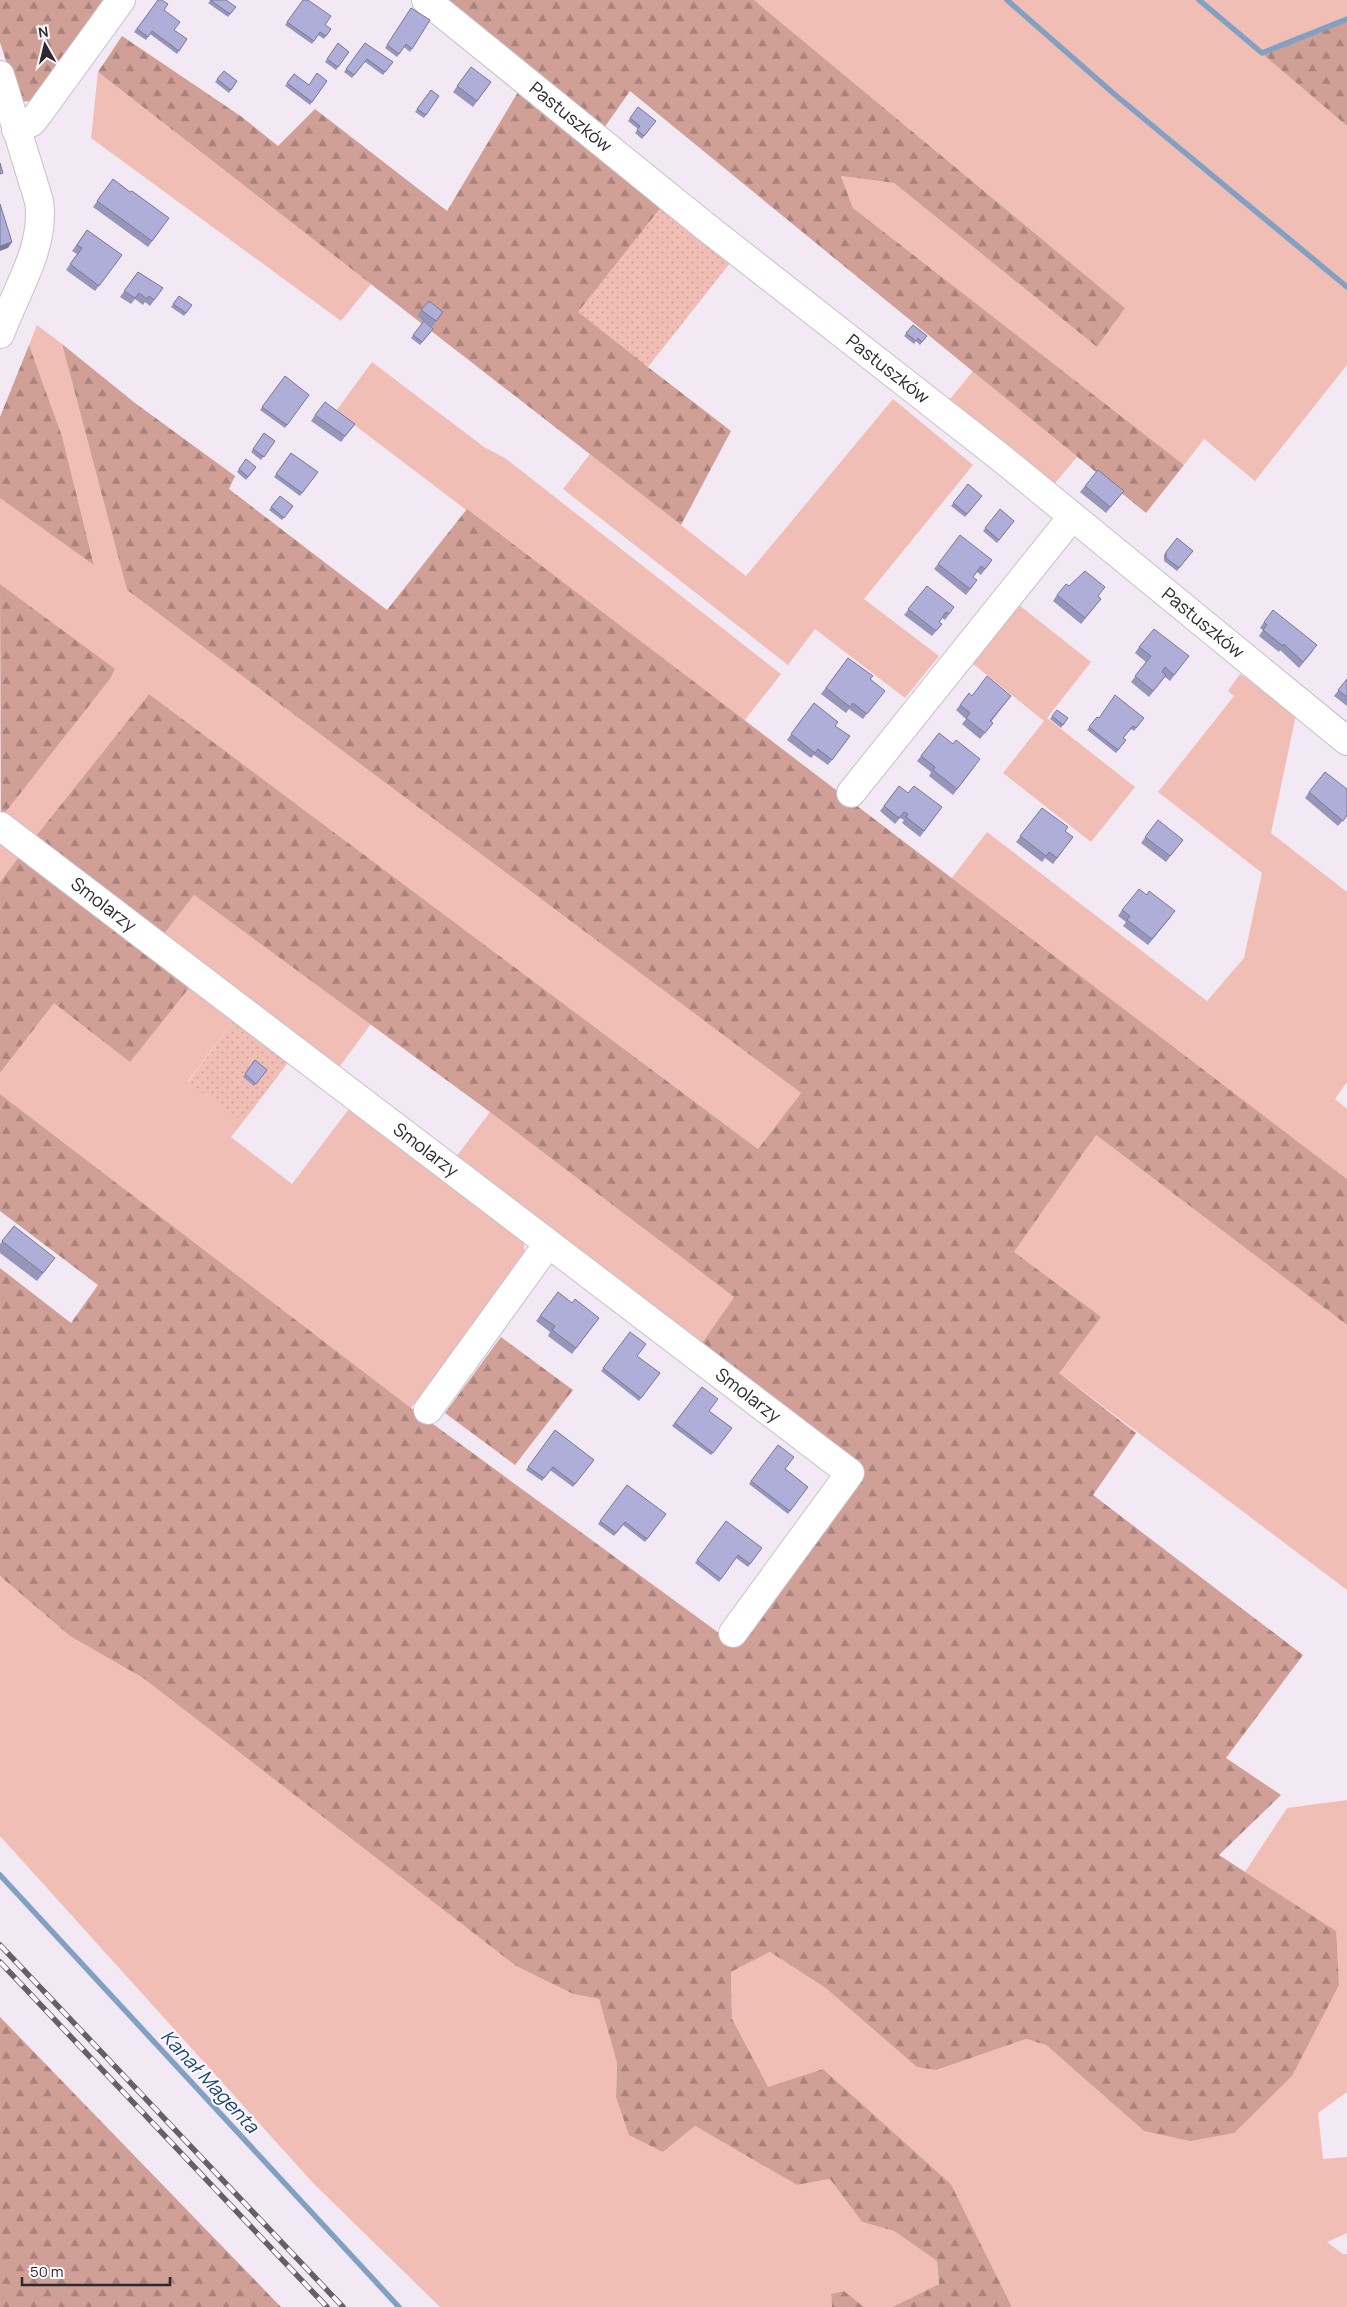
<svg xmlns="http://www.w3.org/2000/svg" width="1347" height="2307" font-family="Manrope,sans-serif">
<defs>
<pattern id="forest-firs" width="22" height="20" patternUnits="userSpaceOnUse" patternTransform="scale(1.25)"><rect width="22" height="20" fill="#d09f96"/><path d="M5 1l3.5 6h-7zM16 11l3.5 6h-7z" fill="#a9827b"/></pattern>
<pattern id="garden-dots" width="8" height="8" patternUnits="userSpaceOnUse" patternTransform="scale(1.25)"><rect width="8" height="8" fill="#f0beb5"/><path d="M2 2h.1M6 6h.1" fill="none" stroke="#cea39c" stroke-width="1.8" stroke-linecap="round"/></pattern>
</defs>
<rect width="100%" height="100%" fill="#f3e9f5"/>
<!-- green -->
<g fill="#f0beb5">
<path d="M754 0H1347V19L1265 55 1347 126V365L1255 481 1204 439 1184 465 853 208 841 176 894 183 1097 347 1125 308Z"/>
<path d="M98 72 371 284 341 321 91 138Z"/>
<path d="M37 325 62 344 127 590 801 1093 758 1149 149 694 32 841 1 818 110 679 114 669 0 584V498L94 564 62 436 29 345Z"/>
<path d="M372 362 484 447 505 458 781 674 744 721 336 411Z"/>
<path d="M973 371 1077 457 1049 490 946 404Z"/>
<path d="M893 399 973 465 864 599 939 656 905 698 815 629 788 665 563 489 590 454 746 576Z"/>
<path d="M1019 605 1091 662 1047 718 1135 787 1091 842 1003 773 1044 721 972 663Z"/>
<path d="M1240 674 1267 690 1296 715 1271 833 1347 892V1082L1335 1099 1347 1109V1179L951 879 987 832 1207 1001 1244 958 1262 873 1158 792 1234 696 1228 691Z"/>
<path d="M0 838 21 854 0 882Z"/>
<path d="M194 895 371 1024 337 1070 161 938Z"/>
<path d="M193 983 235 1019 188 1081 243 1122 231 1137 292 1184 352 1105 523 1235 525 1255 411 1408 0 1094V1073L54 1002Z"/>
<path d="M490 1112 734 1297 700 1346 453 1161Z"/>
<path d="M1096 1135 1347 1325V1590L1059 1373 1014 1252Z"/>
<path d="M0 1576 70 1636 143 1678 516 1966 573 1994 599 1999 617 2063 616 2097 663 2152 695 2126 797 2185 830 2179 862 2222 894 2231 937 2261 939 2284 892 2307H864L844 2291 831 2294 832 2307H440L314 2184 0 1836Z"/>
<path d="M1347 1800V2092L1318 2113 1323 2159 1347 2157V2233L1327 2242 1343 2254H1347V2307H1012L951 2184 823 2069 768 2088 732 2017 731 1972 770 1952 827 1989 938 2070 1026 2039 1046 2045 1144 2131 1335 1931 1245 1872 1287 1808Z"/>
</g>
<!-- forest -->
<g fill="url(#forest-firs)">
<path d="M0 0H109L43 100 19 102 0 42Z"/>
<path d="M442 0H754L1125 308 1097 347 894 183 841 176 853 208 1184 465 1146 513 630 91 604 128Z"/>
<path d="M1347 19V126L1264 55Z"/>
<path d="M122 36 242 117 278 146 315 109 447 211 521 87 665 202 644 364 731 431 681 525 98 72Z"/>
<path d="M62 344 135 403 235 476 229 489 387 610 467 509 1347 1179V1325L1096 1135 1014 1252 1101 1317 1059 1373 1136 1433 1093 1495 1303 1655 1226 1758 1281 1795 1219 1855 1336 1931 1339 1985 1292 2076 1234 2133 1190 2141 1144 2131 1046 2045 1026 2039 937 2070 917 2067 827 1989 770 1952 731 1972 732 2018 768 2087 823 2069 951 2184 1012 2307H892L939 2284 937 2261 894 2231 862 2222 830 2179 797 2185 695 2126 663 2152 629 2135 616 2097 617 2063 599 1999 573 1994 516 1966 143 1678 70 1636 0 1576V1268L71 1323 98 1285 0 1211V1094L411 1408 723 1636 862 1470 700 1346 734 1297 490 1112 194 895 161 938 32 841 149 694 758 1149 801 1093 127 590Z"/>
<path d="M29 345 62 436 94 565 0 498V417Z"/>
<path d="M0 584 115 669 110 679 1 818Z"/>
<path d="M21 854 193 983 130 1062 54 1003 0 1073V882Z"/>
<path d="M501 1337 573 1390 515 1465 445 1413Z"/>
<path d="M0 2017 281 2307H0Z"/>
<path d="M844 2291 864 2307H832L831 2294Z"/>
</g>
<!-- garden -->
<g fill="url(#garden-dots)">
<path d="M665 202 734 258 648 367 578 312Z"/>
<path d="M235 1019 290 1060 243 1122 188 1082Z"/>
</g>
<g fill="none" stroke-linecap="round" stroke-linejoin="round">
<!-- stream -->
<g stroke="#82a0c2" stroke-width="5.5">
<path d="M1007 0 1113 93 1347 287"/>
<path d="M1199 0 1262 53 1347 19"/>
<path d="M0 1875 399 2307"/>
</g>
<!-- minor casing -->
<g stroke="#c9bfcb" stroke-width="30">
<g id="minor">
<path id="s1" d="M426 0 706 227 1000 457 1347 741"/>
<path d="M0 75 39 201C46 247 15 292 0 334"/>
<path d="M16 130 32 122 39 113 121 0"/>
<path d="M851 793 1072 517"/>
<path id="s2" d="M0 826 850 1473 733 1633"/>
<path d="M428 1410 548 1244"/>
</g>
</g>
<!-- minor -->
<use href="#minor" stroke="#fff" stroke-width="28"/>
<!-- rail casing -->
<g stroke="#655f66" stroke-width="5.5">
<g id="rail">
<path d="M0 1945 343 2307"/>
<path d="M0 1962 327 2307"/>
</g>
</g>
<!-- rail -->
<use href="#rail" stroke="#fdf9fe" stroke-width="4" stroke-dasharray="11" stroke-linecap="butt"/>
</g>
<!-- wall -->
<g fill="#9696ba">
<path d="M158 0 164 10 174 30 187 39 177 54 150 34 146 40 134 32Z"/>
<path d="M211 0 236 7 228 17 208 3Z"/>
<path d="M303 0 325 25 331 29 324 39 318 35 312 44 285 25Z"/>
<path d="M411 8 430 20 410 52 404 47 397 57 385 48Z"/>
<path d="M338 43 349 52 336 70 325 62Z"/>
<path d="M365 43 393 62 383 75 365 62 352 78 344 72Z"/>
<path d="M471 67 491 82 473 107 453 92Z"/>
<path d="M224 71 237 81 229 93 215 82Z"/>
<path d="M294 74 309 85 327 81 310 105 285 86Z"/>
<path d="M431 90 439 96 424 118 415 112Z"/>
<path d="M638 107 656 121 642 139 635 133 638 129 628 121Z"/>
<path d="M113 179 130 192 169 218 148 247 93 207Z"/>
<path d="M87 230 122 255 95 291 66 270 77 254 72 251Z"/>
<path d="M138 272 163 288 150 306 145 302 143 305 135 299 131 304 120 297Z"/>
<path d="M179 296 192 305 184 316 171 307Z"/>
<path d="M421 310 439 318 432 327 417 316Z"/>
<path d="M424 321 431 332 420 345 411 338Z"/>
<path d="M913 325 927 336 920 345 916 341 914 344 904 336Z"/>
<path d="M285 376 309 395 285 428 260 410Z"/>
<path d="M315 415 355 424 341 442 311 421Z"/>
<path d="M264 433 275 441 261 460 251 452Z"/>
<path d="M291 453 318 472 300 496 274 477Z"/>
<path d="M246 459 256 467 246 480 237 472Z"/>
<path d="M968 484 982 496 965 517 951 506Z"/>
<path d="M1085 486 1124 491 1106 513 1080 492Z"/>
<path d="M280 496 293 506 282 520 269 510Z"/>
<path d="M1000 509 1014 521 997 543 983 531Z"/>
<path d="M1177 538 1193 551 1177 571 1164 561V555Z"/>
<path d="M992 560 981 575 977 572 973 577V586L966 595 934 569 938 564Z"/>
<path d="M927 586 950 613 945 620 942 618 939 622 942 624 932 636 904 615Z"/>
<path d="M1069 586 1098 597 1101 599 1081 624 1053 601 1057 595Z"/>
<path d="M1264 622 1313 651 1299 668 1280 650 1279 652 1259 636 1263 630 1260 628Z"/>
<path d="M1139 647 1189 656 1170 681 1165 677 1149 697 1131 682 1146 662 1135 653Z"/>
<path d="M848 658 870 680 880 696 863 719 849 709 846 713 821 694Z"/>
<path d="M1347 679V706L1334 696Z"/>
<path d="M972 696H1011L991 722 993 723 980 739 962 724 966 719 956 710 960 705Z"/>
<path d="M814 703 835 726 846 742 828 765 814 755 811 758 787 740Z"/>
<path d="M1057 710 1068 718 1061 728 1050 719Z"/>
<path d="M1097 717 1098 718H1144L1134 731 1131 729 1123 738 1126 740 1116 753 1087 730Z"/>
<path d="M921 756 976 765 953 795 929 776 931 772 917 761Z"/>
<path d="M899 786 908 793 942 807 920 837 902 823 904 820 900 818 895 824 880 811Z"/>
<path d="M1347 789V816L1338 826 1305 798 1309 792Z"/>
<path d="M1042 808 1065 831 1073 837 1053 864 1045 858 1042 862 1016 842Z"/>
<path d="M1158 820 1183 840 1166 862 1141 843Z"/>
<path d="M1122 910 1171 917 1148 945 1123 926 1126 922 1118 916Z"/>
<path d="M255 1060 267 1070 254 1086 243 1077Z"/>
<path d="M14 1226 49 1266 37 1281 0 1253V1244Z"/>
<path d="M558 1292 572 1303 599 1318 572 1354 548 1336 550 1332 536 1321Z"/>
<path d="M630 1332 637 1356 660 1373 639 1401 601 1371Z"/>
<path d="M702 1387 709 1411 732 1428 711 1455 672 1426Z"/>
<path d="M555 1430 594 1460 573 1487 550 1470 542 1481 526 1470Z"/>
<path d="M778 1445 786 1469 808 1487 788 1514 749 1484Z"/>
<path d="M627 1485 666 1514 645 1542 623 1525 614 1536 598 1524Z"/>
<path d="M726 1521 762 1548 748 1567 736 1558 719 1582 695 1563Z"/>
</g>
<!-- shaded-wall -->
<path fill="#7a7a97" d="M12 242 8 248 0 251V246Z"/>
<!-- building -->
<g fill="#afaed8" stroke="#7a7a97">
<path d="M158 0H162L168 4 164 10 180 22 174 30 187 39 179 51 152 31 148 37 137 29Z"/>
<path d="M210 0H226L236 7 230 14Z"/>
<path d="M303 0H308L331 16 325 25 331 29 326 36 320 32 314 41 287 22Z"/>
<path d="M411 8 430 20 412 49 406 44 399 54 387 45Z"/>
<path d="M338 43 349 52 338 67 327 59Z"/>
<path d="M365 43 393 62 385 72 367 59 354 75 346 69Z"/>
<path d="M471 67 491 82 477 101 457 86Z"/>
<path d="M224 71 237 81 231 90 217 79Z"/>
<path d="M317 73 327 81 312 102 287 83 294 74 309 85Z"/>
<path d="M431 90 439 96 426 115 417 109Z"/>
<path d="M638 107 656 121 644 136 637 130 640 126 630 118Z"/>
<path d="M0 163 3 173 0 174Z"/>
<path d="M113 179 130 192 132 191 169 218 152 241 97 201Z"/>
<path d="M0 204 12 242 0 246Z"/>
<path d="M87 230 122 255 99 286 70 264 82 248 77 245Z"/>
<path d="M138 272 163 288 154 300 149 296 147 299 139 293 135 298 124 291Z"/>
<path d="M179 296 192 305 186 313 173 304Z"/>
<path d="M429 301 443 312 436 321 421 310Z"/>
<path d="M424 321 433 329 422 342 413 335Z"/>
<path d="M913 325 927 336 922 342 918 338 916 341 906 333Z"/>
<path d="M285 376 309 395 287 425 262 407Z"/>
<path d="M325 402 355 424 345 436 315 415Z"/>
<path d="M264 433 275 441 264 457 253 449Z"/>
<path d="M291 453 318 472 302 493 276 474Z"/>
<path d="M246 459 256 467 248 477 239 469Z"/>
<path d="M1098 470 1124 491 1110 507 1085 486Z"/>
<path d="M968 484 982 496 967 514 953 503Z"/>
<path d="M280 496 293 506 284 518 271 507Z"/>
<path d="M1000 509 1014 521 999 540 985 528Z"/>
<path d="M960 535 992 560 985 569 981 566 973 577 977 580 970 589 938 564Z"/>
<path d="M1177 538 1193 551 1179 568 1166 558V552Z"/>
<path d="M1085 571 1105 587 1098 596 1101 599 1085 618 1057 595 1066 584 1069 586Z"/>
<path d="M927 586 954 607 949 614 946 612 939 622 942 624 936 631 908 609Z"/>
<path d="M1273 610 1317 645 1303 662 1284 644 1283 646 1263 630 1267 625 1264 622Z"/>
<path d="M1154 629 1189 656 1174 675 1165 667 1162 672 1166 675 1153 691 1135 676 1151 656 1139 647Z"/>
<path d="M848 658 873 676 870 679 885 691 867 714 853 703 850 707 826 688Z"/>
<path d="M987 676 1011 696 990 721 993 723 985 733 966 718 970 713 960 705 969 693 972 696Z"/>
<path d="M1347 679V697L1338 690Z"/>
<path d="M1115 695 1144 718 1136 728 1133 726 1123 738 1126 740 1118 750 1089 727 1097 717 1099 718Z"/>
<path d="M814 703 838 722 835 726 850 736 832 760 818 749 815 753 791 734Z"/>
<path d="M1057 710 1068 718 1063 725 1052 716Z"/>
<path d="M939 733 953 744 956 740 980 759 957 789 933 770 935 767 921 756Z"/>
<path d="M1325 772 1347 789V815L1343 821 1309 792Z"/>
<path d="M899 786 908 793 914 786 942 807 924 831 906 817 908 814 904 812 899 818 884 806Z"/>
<path d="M1042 808 1068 827 1065 831 1073 837 1057 858 1049 852 1046 856 1020 836Z"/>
<path d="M1158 820 1183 840 1170 856 1145 837Z"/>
<path d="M1139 889 1147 895 1149 891 1175 911 1152 939 1127 920 1130 916 1122 910Z"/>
<path d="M255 1060 267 1070 256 1084 245 1074Z"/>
<path d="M14 1226 55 1258 43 1273 2 1241Z"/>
<path d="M558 1292 572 1303 575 1299 599 1318 576 1348 552 1330 555 1326 540 1316Z"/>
<path d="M630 1332 646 1344 637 1356 660 1373 641 1398 603 1368Z"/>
<path d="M702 1387 718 1399 709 1411 732 1428 713 1453 675 1423Z"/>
<path d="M555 1430 594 1460 575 1484 553 1467 544 1478 528 1467Z"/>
<path d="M778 1445 794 1457 785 1469 808 1487 790 1511 751 1481Z"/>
<path d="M627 1485 666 1514 647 1539 625 1522 616 1533 600 1521Z"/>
<path d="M726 1521 762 1548 750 1564 738 1555 721 1579 697 1560Z"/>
</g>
<g text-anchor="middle" stroke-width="4" stroke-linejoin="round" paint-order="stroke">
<!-- street labels -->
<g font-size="18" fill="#2d292e" stroke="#fdf9fe">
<text dy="6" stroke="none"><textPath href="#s1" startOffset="186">Pastuszków</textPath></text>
<text dy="6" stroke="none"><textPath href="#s1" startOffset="591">Pastuszków</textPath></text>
<text dy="6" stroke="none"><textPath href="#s1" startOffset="996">Pastuszków</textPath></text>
<text dy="6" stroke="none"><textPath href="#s2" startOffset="130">Smolarzy</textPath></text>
<text dy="6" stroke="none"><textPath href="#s2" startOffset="535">Smolarzy</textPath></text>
<text dy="6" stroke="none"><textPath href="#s2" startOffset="940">Smolarzy</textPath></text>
</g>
<!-- water labels -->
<g font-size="19" font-style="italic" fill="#194672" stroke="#fdf9fe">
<text transform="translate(210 2081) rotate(47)" y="7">Kanał Magenta</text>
</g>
</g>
<!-- north arrow -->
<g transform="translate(45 45) rotate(352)" stroke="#fdf9fe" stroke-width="4" paint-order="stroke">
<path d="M0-4L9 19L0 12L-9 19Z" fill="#2d292e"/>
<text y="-8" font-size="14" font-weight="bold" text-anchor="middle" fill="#2d292e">N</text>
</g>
<!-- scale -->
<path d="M22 2277v8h148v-8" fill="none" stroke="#2d292e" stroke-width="2.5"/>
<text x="30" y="2277" font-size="15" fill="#2d292e" stroke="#fdf9fe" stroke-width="4" paint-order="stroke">50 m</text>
</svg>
